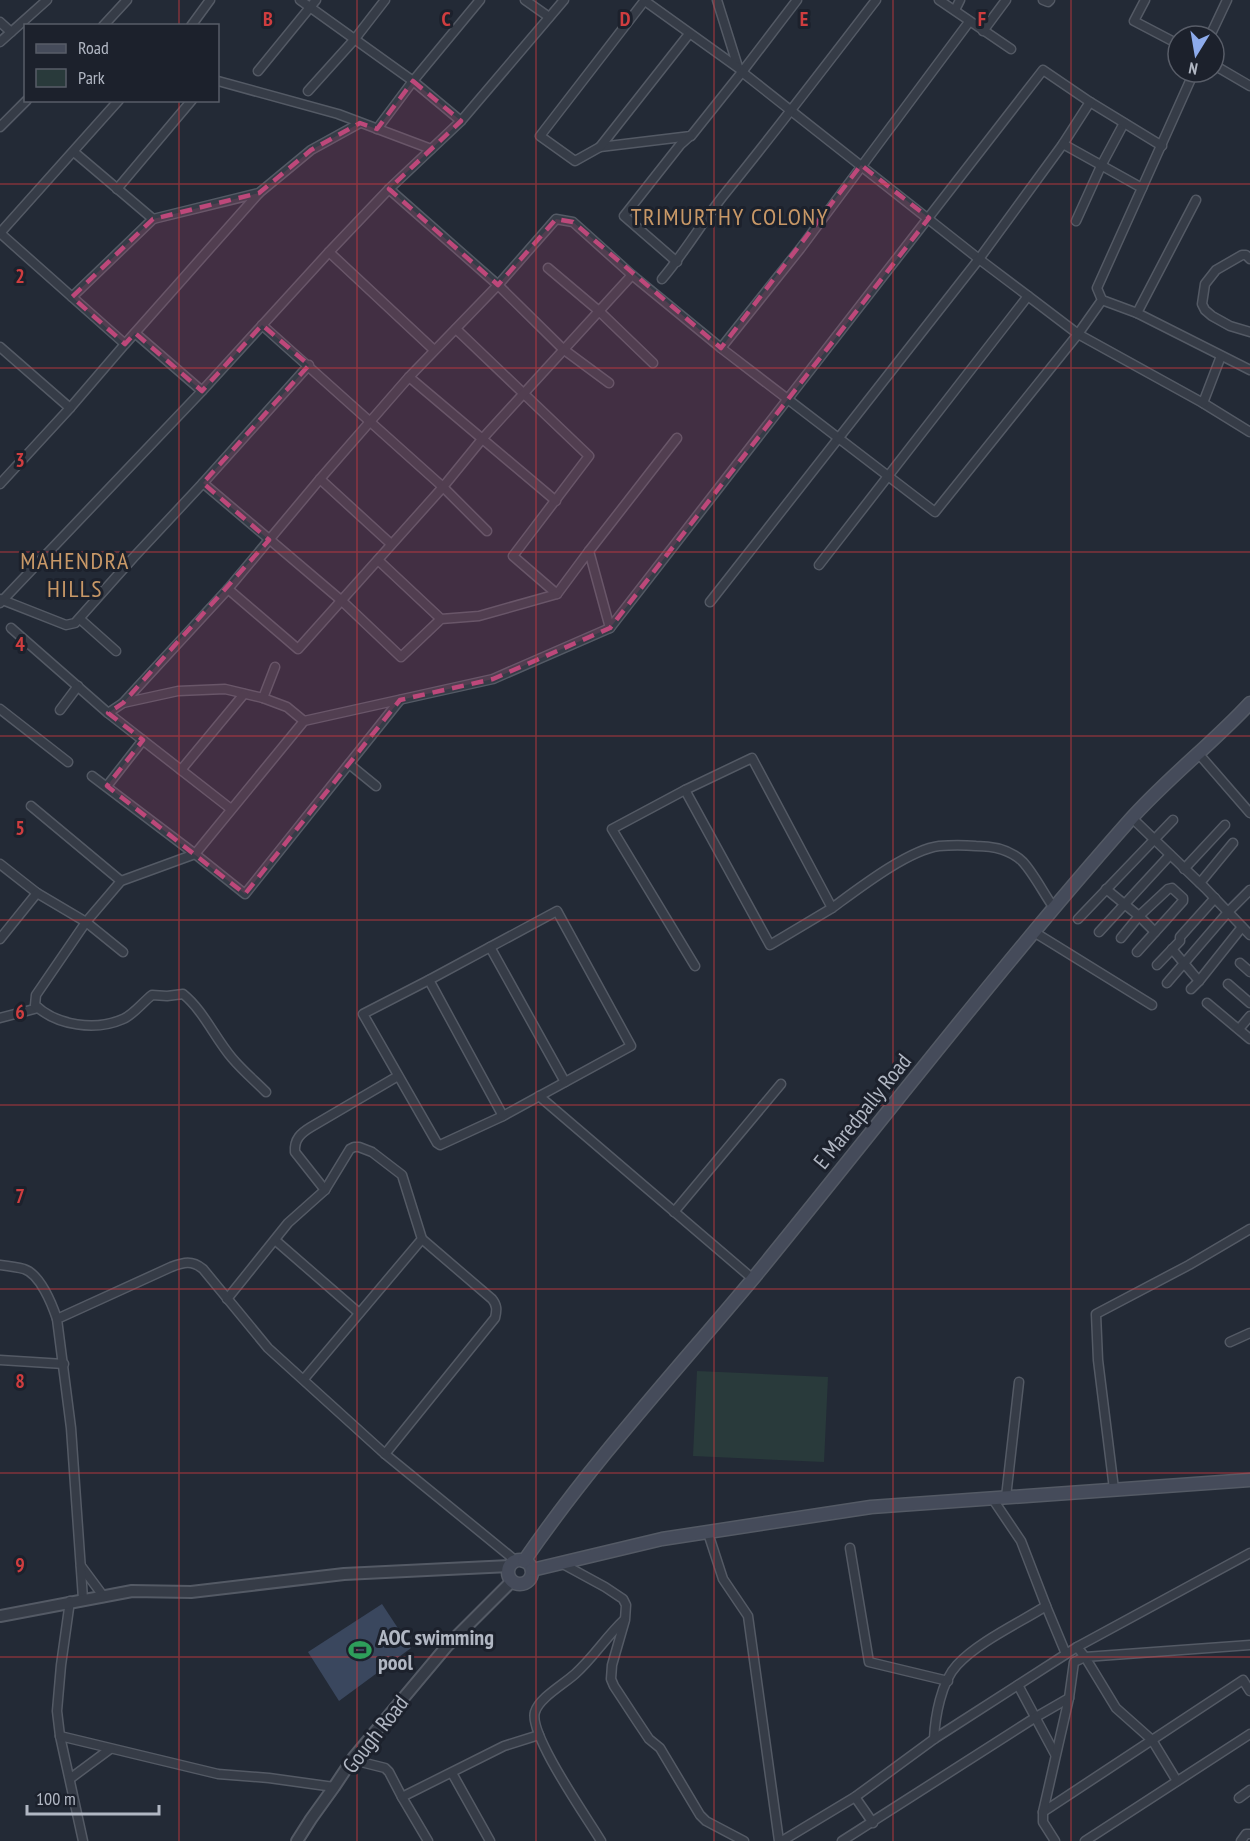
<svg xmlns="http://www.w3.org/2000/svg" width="1250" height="1841" font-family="'PT Sans Narrow',sans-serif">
<rect width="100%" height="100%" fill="#232a36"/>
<!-- green -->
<path fill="#293a3b" d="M697 1371 828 1377 824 1462 693 1456Z"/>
<!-- water -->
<path fill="#3a475e" d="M382 1604 411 1648 339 1701 308 1652Z"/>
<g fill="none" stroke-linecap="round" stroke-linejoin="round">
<!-- minor casing -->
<g stroke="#545a65" stroke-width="11">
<g id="minor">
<path d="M300 0 413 81 461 121"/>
<path d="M525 0 549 17"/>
<path d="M645 0 540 136 575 161 600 147 691 136 742 72 797 0"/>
<path d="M717 0 738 67 742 72 979 259 1028 296 1078 334 1203 403 1250 432"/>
<path d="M939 0 1011 49"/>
<path d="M1043 0 1048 2 1050 0"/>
<path d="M1145 0 1134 21 1178 44"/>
<path d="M645 1 737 67"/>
<path d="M955 10 960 0"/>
<path d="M0 22 11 32"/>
<path d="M103 26 127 0"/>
<path d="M191 26 210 0"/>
<path d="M983 31 1006 0"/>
<path d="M1210 36 1227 0"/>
<path d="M0 42 47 0"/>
<path d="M1214 65 1250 86"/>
<path d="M258 71 316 0"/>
<path d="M218 81 338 114 431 149"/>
<path d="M308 91 354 40 385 0"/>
<path d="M0 127 27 100"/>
<path d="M377 129 413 81 480 0"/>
<path d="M600 147 689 34"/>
<path d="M74 152 153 219 259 193 311 150 360 123"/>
<path d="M1142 188 1194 72"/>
<path d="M117 189 192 100"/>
<path d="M389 189 498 285 563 349 609 383"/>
<path d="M1076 221 1101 166 1124 123"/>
<path d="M0 233 125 344 70 408 0 347"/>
<path d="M0 233 119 100"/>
<path d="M329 252 434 350"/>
<path d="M1250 259 1246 255H1242L1216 270 1205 284 1202 304 1205 310 1212 316 1230 326 1250 332"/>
<path d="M677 262 624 216 680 145 690 136"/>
<path d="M548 268 599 311 653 363"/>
<path d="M662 279C686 251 704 219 727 191 778 128 827 64 876 0"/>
<path d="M72 297 153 219"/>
<path d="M1102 300 1137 313 1250 370"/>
<path d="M1137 313 1196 200"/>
<path d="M262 325 443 487 487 531"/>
<path d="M456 329 589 456 513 556 557 594 589 551 610 628 1043 70 1090 102 1162 146"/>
<path d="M135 333 202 391"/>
<path d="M125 344 259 193"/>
<path d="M721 348 800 249 969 22"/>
<path d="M309 365 203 483 342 601 401 657 441 619 479 616 557 594"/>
<path d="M409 377 556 501"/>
<path d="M1203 403 1221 356"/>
<path d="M320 479 391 544"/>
<path d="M0 484 70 408"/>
<path d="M589 551 677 438"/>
<path d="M378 560 441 619"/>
<path d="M819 565 1028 296"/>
<path d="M228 589 298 649 443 487 483 438 632 275"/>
<path d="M0 599 66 625 75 623 133 558 203 483"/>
<path d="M710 602 979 259 1063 144 1090 102"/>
<path d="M0 603 202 391 329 252 389 189 461 121 564 0"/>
<path d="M80 619 116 651"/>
<path d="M11 628 108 713 231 809"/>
<path d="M263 698 275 667"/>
<path d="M123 703 228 589 320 479 409 377 498 285 556 219 573 222 632 275 721 348 935 512 1078 334 1102 300 1097 288 1142 188 1063 144"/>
<path d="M0 709 68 762"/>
<path d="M60 710 78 686"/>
<path d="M108 713 123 703 178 691 225 689 263 698 287 707 304 721"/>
<path d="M1198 753 1250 813"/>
<path d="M349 764 376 786"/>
<path d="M181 770 244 694"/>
<path d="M92 776 195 854 245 894 400 700"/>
<path d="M107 786 143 740"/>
<path d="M685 790 770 945 832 908"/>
<path d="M31 806 121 881"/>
<path d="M1132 818 1205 888 1250 935"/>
<path d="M0 864 37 893 86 922 123 952"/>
<path d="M1184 869 1225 825"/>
<path d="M1200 883 1233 843"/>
<path d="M1106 889 1139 916 1155 932"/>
<path d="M557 911 631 1046 503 1116 440 1145 437 1143 363 1014 429 980Z"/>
<path d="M1078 919 1173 820"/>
<path d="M1034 932 1152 1005"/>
<path d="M1099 932 1170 855"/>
<path d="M1121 938 1139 916 1168 889 1172 888 1183 898V901L1137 952"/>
<path d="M0 939 37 893"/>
<path d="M490 947 565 1082"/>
<path d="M1172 949 1199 981"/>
<path d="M1240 963 1250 972"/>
<path d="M1157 965 1180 941V937L1215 898"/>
<path d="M695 966 612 829 685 790 752 758 832 908C858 889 908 850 939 846 951 845 964 845 976 846 993 846 1010 849 1023 862 1034 874 1044 894 1054 908"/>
<path d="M429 980 503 1116"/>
<path d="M1167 983 1228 912 1250 890"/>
<path d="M1228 984 1250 1003"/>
<path d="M1191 989 1199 981 1242 927"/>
<path d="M1207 1003 1250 1039"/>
<path d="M0 1018 38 1008"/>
<path d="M1239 1029 1250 1016"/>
<path d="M266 1092C255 1081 242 1070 232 1058 215 1038 203 1010 183 994L167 996 152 995C143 1002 133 1015 123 1019 96 1031 57 1026 35 1005L36 995 86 922 121 881 195 854 304 721 493 679 610 628"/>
<path d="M539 1096 753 1279"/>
<path d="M325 1190 295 1152C294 1139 301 1133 311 1127L398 1076"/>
<path d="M674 1212 781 1084"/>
<path d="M275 1240 359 1313"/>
<path d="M0 1265C8 1266 16 1267 24 1269 40 1274 52 1304 57 1319"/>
<path d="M227 1299 288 1223 325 1190 350 1149 354 1147H359L372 1152 402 1175 422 1239 304 1379"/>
<path d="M1230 1342 1250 1333"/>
<path d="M0 1360 64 1364"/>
<path d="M385 1454 495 1318C497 1310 497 1305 492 1299L422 1239"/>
<path d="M1114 1489 1098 1360 1096 1314 1189 1265 1250 1229"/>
<path d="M1006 1497 1019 1382"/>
<path d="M992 1498 1021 1541 1046 1606"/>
<path d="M708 1533 723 1579 748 1616 779 1841"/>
<path d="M850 1548 869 1662 948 1681"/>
<path d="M561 1563 605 1587 623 1599 626 1605 625 1620 612 1665 611 1679 614 1686 637 1721 649 1739 660 1748 700 1815 706 1821 744 1841"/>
<path d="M81 1566 104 1597"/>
<path d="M83 1599 71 1428 57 1319 171 1267C184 1262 192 1260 203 1269L268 1348 385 1454 516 1561"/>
<path d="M70 1601 61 1665 57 1711 60 1736 83 1841"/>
<path d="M1018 1685 1055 1754"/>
<path d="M60 1736 218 1774 269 1778 334 1787"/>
<path d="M934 1739C935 1717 941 1682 957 1665 978 1642 1019 1623 1046 1606L1066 1654"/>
<path d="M354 1757 365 1763 385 1768 389 1772 402 1797 428 1841"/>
<path d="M452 1773 490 1841"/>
<path d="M71 1778 110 1749"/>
<path d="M1177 1781 1152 1740 1116 1708 1085 1657 1250 1645"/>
<path d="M402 1797 504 1746 539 1735"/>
<path d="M855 1797 873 1823"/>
<path d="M1239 1798 1250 1790"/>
<path d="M1043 1812 1243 1680 1250 1691"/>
<path d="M601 1841C588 1819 528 1734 535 1712 539 1698 564 1684 575 1674 593 1658 606 1637 624 1620"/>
<path d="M782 1841 855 1797 934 1739 1077 1647 1250 1553"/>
<path d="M842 1841 1036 1717 1069 1698"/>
<path d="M1055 1841 1043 1822V1812L1069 1698 1074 1662 1085 1657 1077 1647"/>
<path d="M1085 1841 1250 1734"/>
<path d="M1241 1841 1246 1834H1250"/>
</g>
</g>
<!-- tertiary casing -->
<g stroke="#545a65" stroke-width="14">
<g id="tertiary">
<path d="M0 1616 132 1591 191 1592 344 1574 510 1566"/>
<path d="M297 1841 311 1819 334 1787 354 1757 447 1646 512 1581"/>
</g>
</g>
<!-- secondary casing -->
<g stroke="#545a65" stroke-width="15">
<g id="secondary">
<circle cx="520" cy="1572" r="12"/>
<path d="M524 1561C592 1462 675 1372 752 1280 877 1127 998 969 1129 821 1166 779 1212 744 1250 703"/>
<path d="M532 1570 662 1539 871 1507 1250 1480"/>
</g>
</g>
<!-- minor -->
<use href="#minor" stroke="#363c47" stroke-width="8"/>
<!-- tertiary -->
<use href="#tertiary" stroke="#363c47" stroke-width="10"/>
<!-- secondary -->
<use href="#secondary" stroke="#454b5a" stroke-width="12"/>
</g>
<!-- marked area -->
<path fill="#bd487a" fill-opacity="0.2" stroke="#bd487a" stroke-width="4.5" stroke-dasharray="12 8" stroke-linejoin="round" d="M413 81 461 121 389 189 498 285 556 219 573 222 721 348 861 165 929 218 610 628 493 679 400 700 245 894 107 786 143 740 108 713 123 703 269 540 203 483 309 365 262 325 202 391 135 333 125 344 72 297 153 219 259 193 311 150 360 123 377 129Z"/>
<!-- grid -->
<path fill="none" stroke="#d03d3f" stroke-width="1.5" stroke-opacity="0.55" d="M179 0V26M357 0V1841M536 0V1841M714 0V1841M893 0V1841M1071 0V1841M179 100V1841M0 184H1250M0 368H1250M0 552H1250M0 736H1250M0 920H1250M0 1105H1250M0 1289H1250M0 1473H1250M0 1657H1250"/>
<!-- icons -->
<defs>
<g id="stadium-bare" transform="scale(1.8)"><path d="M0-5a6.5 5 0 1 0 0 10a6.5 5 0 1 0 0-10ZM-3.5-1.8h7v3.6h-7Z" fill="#2e9e5b" stroke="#1c212c" stroke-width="2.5" paint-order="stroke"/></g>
</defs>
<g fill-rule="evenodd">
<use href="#stadium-bare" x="360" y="1650"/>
</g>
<g text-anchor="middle" stroke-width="6" stroke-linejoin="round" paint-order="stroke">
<!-- street labels -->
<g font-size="22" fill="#b1b7c3" stroke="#1c212c">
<text transform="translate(862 1111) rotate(-51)" y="8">E Maredpally Road</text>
<text transform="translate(375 1734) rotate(-52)" y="8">Gough Road</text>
</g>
<!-- poi labels -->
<g font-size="22" font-weight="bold" fill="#b1b7c3" stroke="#1c212c" text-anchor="start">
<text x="378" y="1645">AOC swimming<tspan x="378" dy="25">pool</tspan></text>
</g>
<!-- neighbourhood labels -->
<g font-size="24" letter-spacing="1.5" fill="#c89867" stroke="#1c212c">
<text x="730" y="225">TRIMURTHY COLONY</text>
<text x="75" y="569">MAHENDRA<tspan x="75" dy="28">HILLS</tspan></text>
</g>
</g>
<g font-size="20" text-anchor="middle" font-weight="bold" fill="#d03d3f" stroke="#1c212c" stroke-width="6" stroke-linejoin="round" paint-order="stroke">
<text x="268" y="26">B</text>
<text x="446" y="26">C</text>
<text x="625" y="26">D</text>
<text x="804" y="26">E</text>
<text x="982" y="26">F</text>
<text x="20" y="283">2</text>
<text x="20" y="467">3</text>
<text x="20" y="651">4</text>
<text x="20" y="835">5</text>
<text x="20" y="1019">6</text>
<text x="20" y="1203">7</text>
<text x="20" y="1388">8</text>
<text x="20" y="1572">9</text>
</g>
<!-- legend -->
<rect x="24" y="24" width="195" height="78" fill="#1c212c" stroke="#585d68" stroke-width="1.5"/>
<rect x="36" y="44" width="30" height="9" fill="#454b5a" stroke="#585d68" stroke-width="1.5"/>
<text x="78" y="54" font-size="18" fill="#b1b7c3">Road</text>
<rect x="36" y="69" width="30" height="18" fill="#293a3b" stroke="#585d68" stroke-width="1.5"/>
<text x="78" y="84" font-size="18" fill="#b1b7c3">Park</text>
<!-- north arrow -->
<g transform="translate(1196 54) rotate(191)"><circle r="28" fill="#1c212c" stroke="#585d68" stroke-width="1.5"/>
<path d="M0-4.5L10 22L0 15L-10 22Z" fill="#8dabec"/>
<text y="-9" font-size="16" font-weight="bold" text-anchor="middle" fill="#b1b7c3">N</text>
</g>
<!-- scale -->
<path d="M27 1805v9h132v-9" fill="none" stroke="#b1b7c3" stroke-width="3"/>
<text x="36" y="1805" font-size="18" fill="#b1b7c3" stroke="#1c212c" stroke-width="4.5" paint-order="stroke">100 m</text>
</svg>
